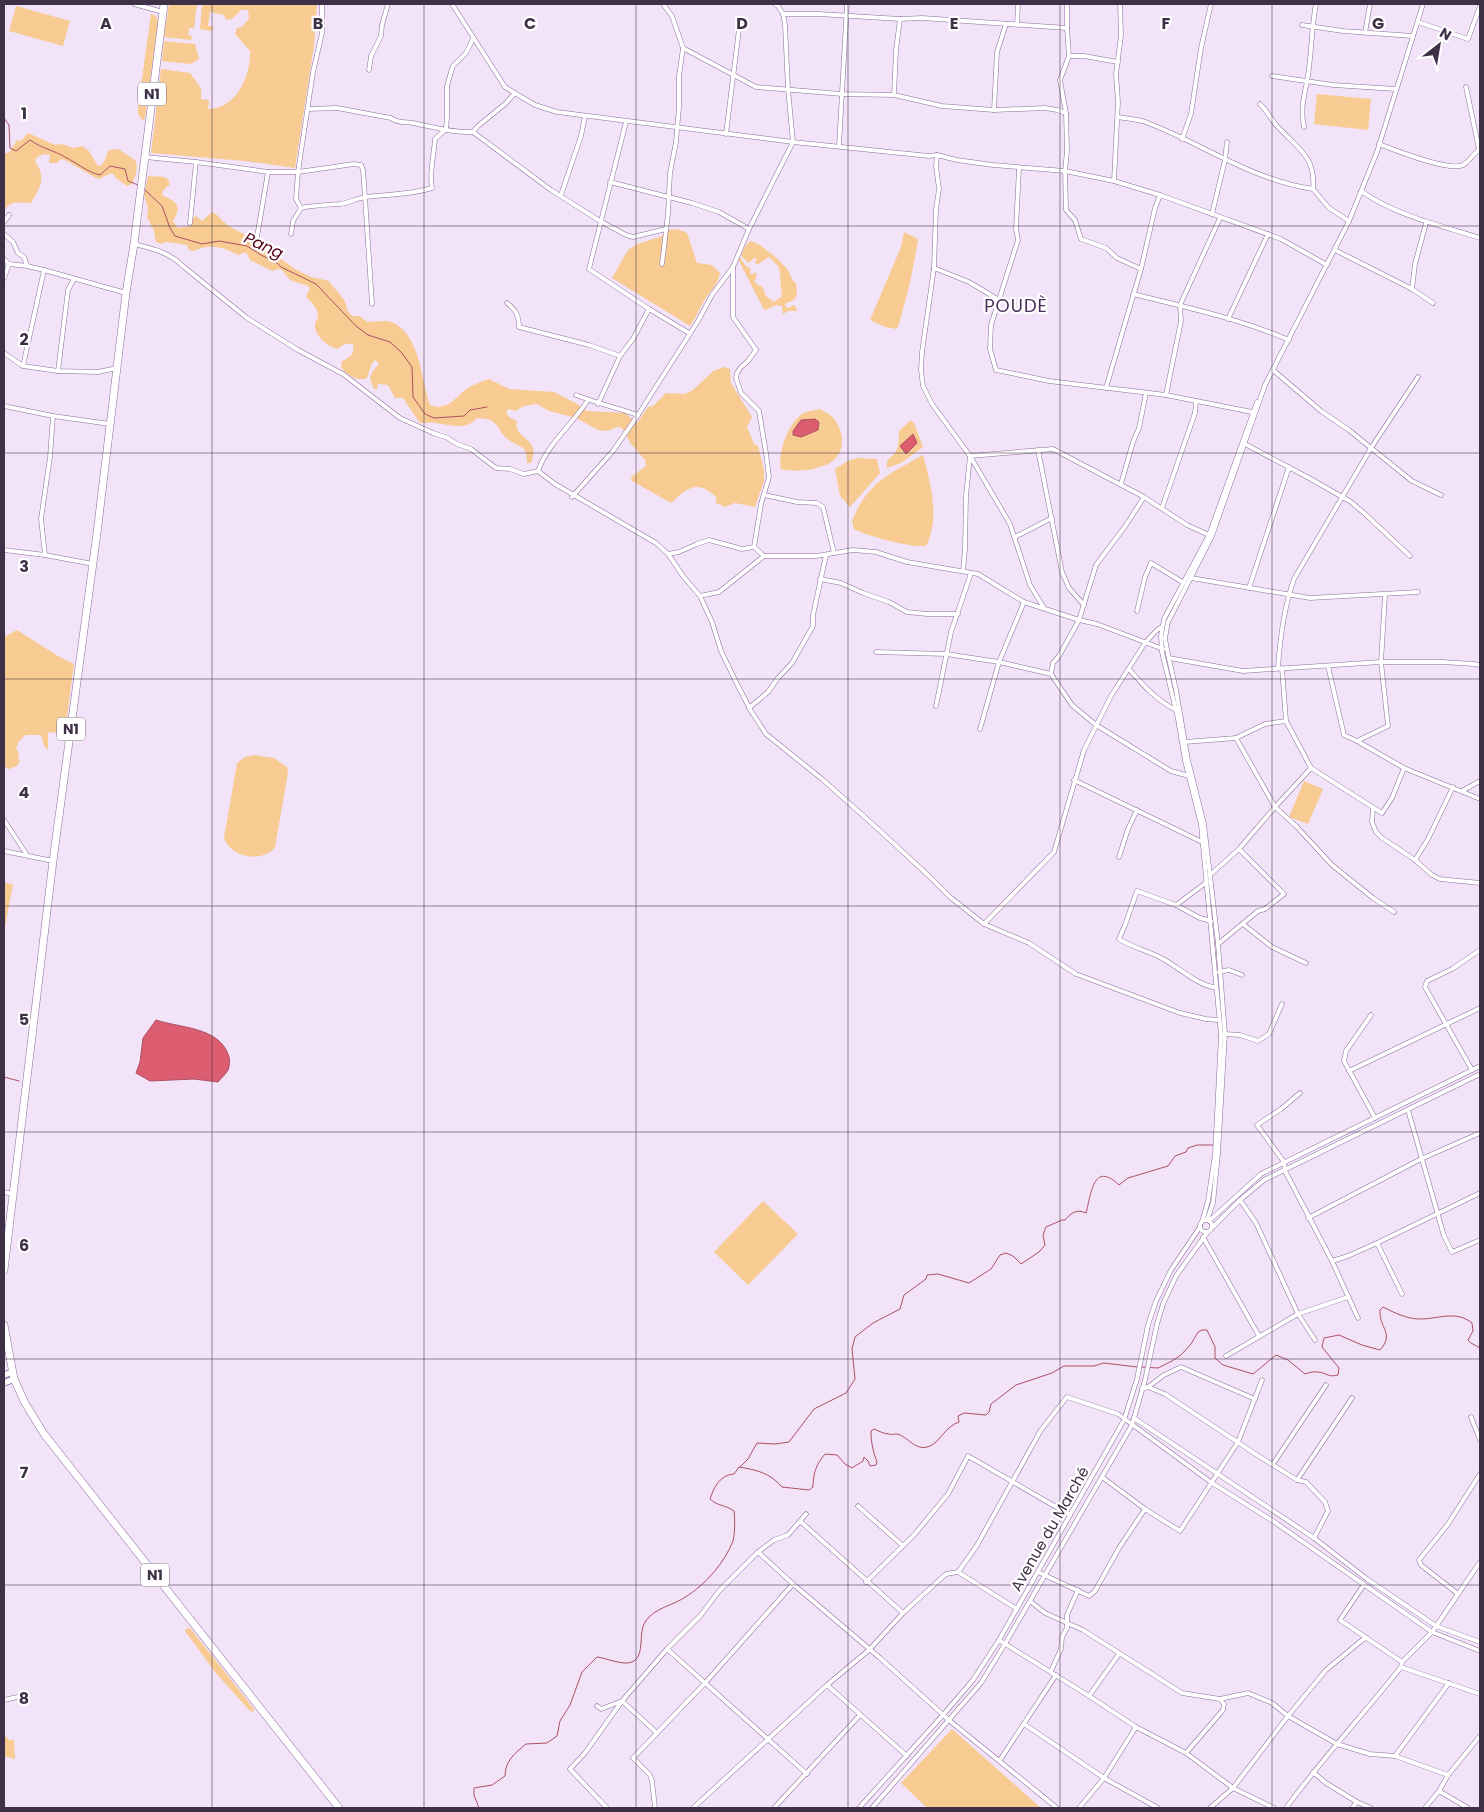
<svg xmlns="http://www.w3.org/2000/svg" width="1484" height="1812" font-family="Poppins,sans-serif">
<rect width="100%" height="100%" fill="#f2e3f9"/>
<!-- green -->
<g fill="#f7cb92">
<path d="M169 4H197L194 28H189L188 35 192 36 191 40 164 37Z"/>
<path d="M202 4H317L314 46 295 168 244 161 151 153 161 69 190 73 201 88V99L209 100 208 109C236 110 251 75 250 51L235 34 237 28 242 27 249 18 248 10H241L232 19 226 20 224 15 210 12 208 26 214 27 212 31 200 29Z"/>
<path d="M16 6 70 21 63 46 9 31Z"/>
<path d="M151 14 155 15 158 21 145 118 143 120 141 119 138 113V107Z"/>
<path d="M164 41 195 44 199 59 191 64 162 61Z"/>
<path d="M1317 94 1371 99 1368 130 1314 124Z"/>
<path d="M28 133 55 145 62 144 73 148 82 146 89 151 98 166C106 165 105 156 109 150L118 149 135 160C139 168 135 177 132 184L127 186 117 179 112 173 99 179 96 178 65 160 61 159 57 163H49L50 155 44 154 37 157 35 162C47 177 40 188 31 203 19 203 9 199 4 212V153H9L17 140 21 141Z"/>
<path d="M148 176C157 178 167 173 170 184L162 192V195C178 203 182 205 173 221L178 228 191 226 193 218 196 216 202 221 212 212 217 215 227 225 258 242 295 269 311 277 329 281C334 290 348 299 347 310L352 316H360L367 322C374 322 384 320 391 322 420 332 421 380 430 405 446 411 453 400 464 391 472 385 480 382 489 379L509 389 554 392 579 405 587 411 625 413 637 423 648 407 653 406 666 393 685 394 693 390 713 371 724 367 730 369 731 383 752 417 747 427 754 444 758 446 764 470V481L755 507 735 503 725 507 716 503V497C697 479 687 488 671 503L632 481 631 477 646 466 645 460 631 444 622 428 617 427 610 430 600 431 576 418 549 411 537 404 524 406 515 411 509 409 506 412 509 417 517 421C512 440 542 436 531 463H527C527 444 521 449 509 440 495 430 501 418 477 418 466 431 451 425 436 423 431 422 425 423 420 423L405 401 403 398H395L388 385 378 384 377 389H374L370 379 372 372 379 364 375 360 372 363 367 378C357 382 348 376 341 367L342 361C350 358 355 354 353 344 346 343 343 344 338 349 328 347 314 336 315 325 315 322 317 320 318 317 319 309 311 302 306 297L310 288 308 286 290 280 282 270 278 269 272 271 250 260 246 252 238 255C221 246 211 244 193 251L189 250 187 245 166 242 161 244 156 242 154 231 147 217 148 208 144 195Z"/>
<path d="M678 229 687 233 697 263 712 265 720 273C718 284 712 289 706 298 700 307 697 317 690 326L612 278 628 250 637 244 660 237 669 230Z"/>
<path d="M904 232 918 239V241L910 283 899 324 897 329 885 327 870 320 901 247Z"/>
<path d="M751 241C760 243 781 261 787 269 791 274 790 279 796 283L797 294 795 299 785 304V306L788 308 794 305 797 309 796 311H788L783 314 782 306 776 305 766 310 763 308 738 259 740 258 746 266 751 269 750 274 757 273 755 282 759 286H762L766 296 774 302 782 296 779 267 769 257 757 265 755 262 757 259 754 258 749 263 741 256C744 250 744 245 751 241Z"/>
<path d="M820 409C823 411 827 413 830 415 843 425 847 449 834 460 822 470 795 473 781 469 777 453 789 421 804 413 808 411 815 410 820 409Z"/>
<path d="M911 420 914 423 923 447 901 463 887 468C885 459 892 458 896 451 899 445 899 438 899 431Z"/>
<path d="M923 455C931 483 940 520 926 546 907 547 871 537 854 529L852 521C867 483 889 474 923 455Z"/>
<path d="M857 458 877 459 880 473 850 507 840 496 835 469 848 461Z"/>
<path d="M17 630 58 656 74 664 65 733 49 732 48 734V750L44 746 41 735H26L19 741 16 748 19 753 18 759 20 761 17 766 9 769 4 766V637Z"/>
<path d="M255 755 274 758 287 767 288 773 275 847C263 864 230 857 224 838L237 763 245 757Z"/>
<path d="M1304 781 1323 789 1308 824 1289 817Z"/>
<path d="M4 883 13 884 4 933Z"/>
<path d="M763 1201 798 1234 748 1285 714 1252Z"/>
<path d="M190 1628 254 1709 253 1712 250 1711 215 1672 185 1631 186 1629Z"/>
<path d="M952 1729 1041 1808H927L901 1783Z"/>
<path d="M6 1736 9 1740H14L15 1759 4 1756V1738Z"/>
</g>
<!-- water -->
<g fill="#dc5d6f" stroke="#ad5063">
<path d="M815 419 819 422 818 430 801 437 793 435V431L801 420Z"/>
<path d="M913 434 917 443 906 454 900 446Z"/>
<path d="M156 1020C180 1028 218 1027 228 1054 230 1058 230 1065 228 1070 226 1074 221 1078 218 1082L194 1079 150 1081 136 1073 140 1062 143 1038Z"/>
</g>
<g fill="none" stroke-linecap="round" stroke-linejoin="round">
<!-- stream -->
<g stroke="#ad5063" stroke-width="1">
<path d="M4 118 9 125 10 148 16 151 30 140C43 149 53 150 65 157 77 163 87 172 100 175L110 166 125 169 128 181 138 185"/>
<path d="M143 188 162 206 170 228 175 236 202 244 219 241 247 246 261 255 277 263 281 267 316 284 356 326 368 335 390 342 401 352 412 367 413 397 425 414 434 418 464 416 470 410 487 407"/>
<path d="M4 1077 19 1081"/>
<path d="M1141 1367 1158 1368 1172 1361 1181 1355 1191 1344 1198 1332 1202 1330H1207L1215 1347V1358L1223 1365 1253 1374 1276 1355 1288 1360 1305 1374C1308 1373 1314 1371 1317 1372 1326 1372 1328 1378 1338 1375L1339 1368 1322 1347 1324 1338 1339 1335 1362 1345 1380 1350C1395 1333 1379 1329 1380 1310L1383 1307C1395 1313 1407 1319 1420 1319 1439 1319 1456 1310 1472 1323L1473 1331 1468 1340 1471 1343 1480 1348"/>
<path d="M740 1467 748 1459 757 1443 775 1444 789 1442 814 1409 846 1393 855 1379 852 1349 855 1337 873 1323 900 1309 904 1295 926 1279 927 1275 938 1274 969 1283 991 1269 1000 1255 1006 1253 1013 1256 1021 1264 1039 1252 1045 1245 1043 1235 1046 1227 1062 1220H1065C1072 1212 1077 1209 1086 1213 1091 1195 1093 1160 1119 1185L1128 1178 1168 1166 1175 1156 1186 1152 1188 1148 1197 1145H1215"/>
<path d="M479 1808 474 1795V1788L492 1785 505 1776C505 1761 515 1753 526 1744L547 1743 557 1736 560 1721 570 1705 582 1672 597 1657C607 1658 625 1667 634 1661 645 1654 638 1633 645 1622 655 1607 673 1606 687 1596 705 1585 725 1562 733 1541 735 1533 735 1519 734 1511 726 1505 717 1506 710 1499 714 1487 720 1475 734 1474L739 1467C757 1470 770 1473 782 1487L809 1490 813 1487C813 1474 816 1464 825 1454L837 1455 845 1464 852 1468 863 1461 864 1457 868 1461 870 1466 876 1465 877 1462C873 1451 871 1443 871 1431L874 1429C879 1431 884 1434 889 1434 891 1435 894 1434 897 1434 910 1437 918 1457 936 1442 944 1434 948 1426 959 1422L958 1416 964 1413 986 1415 989 1412 991 1404 1016 1385 1052 1373 1064 1366H1094L1104 1363 1137 1367"/>
</g>
<!-- minor casing -->
<g stroke="#8d6b9d" stroke-width="5">
<g id="minor">
<path d="M134 4 163 12"/>
<path d="M452 4 505 87 535 105 557 112 793 142 929 156 937 155 957 160 993 165 1065 171 1114 181 1160 195 1281 239 1327 265"/>
<path d="M1067 4V28L1069 56 1060 80 1066 113 1067 151 1065 171 1066 210 1075 220 1081 239 1106 248 1117 258 1141 269"/>
<path d="M783 14H819L900 19 922 18 1067 28"/>
<path d="M1418 22 1468 39 1480 6"/>
<path d="M1017 25 1018 4"/>
<path d="M1302 25 1343 31 1413 36"/>
<path d="M1365 33 1370 4"/>
<path d="M683 48 756 87 842 94 894 95 942 106 994 110 1045 108 1057 110 1066 113"/>
<path d="M1069 56H1084L1118 62"/>
<path d="M369 70 371 56 381 36 382 25 388 4"/>
<path d="M1272 76 1333 85 1396 89"/>
<path d="M1466 87 1479 149"/>
<path d="M894 95 896 50 900 19"/>
<path d="M1260 104C1267 111 1271 119 1277 126 1297 148 1316 156 1313 189"/>
<path d="M308 109 337 108 391 118C398 124 405 121 413 123 433 127 453 133 473 132L551 190 600 221 626 235 633 237 666 229"/>
<path d="M994 110 997 52 1006 24"/>
<path d="M1118 117C1128 119 1139 119 1148 123 1205 145 1252 180 1313 189L1329 208 1349 221"/>
<path d="M626 122 589 269 649 309 689 333"/>
<path d="M1304 127C1300 110 1304 97 1307 81 1312 55 1311 29 1316 4"/>
<path d="M473 132 478 126 505 104 515 93"/>
<path d="M726 134 739 29"/>
<path d="M1182 139 1191 114 1201 48 1211 4"/>
<path d="M1379 144C1395 150 1449 172 1463 165 1469 162 1474 153 1480 149"/>
<path d="M839 146 847 4"/>
<path d="M937 155 936 166 939 189 936 209 934 268 922 352 921 370 923 386 932 404 970 456 1010 524 1030 585 1044 608"/>
<path d="M145 157 196 162 268 172H298L354 164 361 165 363 170 365 197 372 304"/>
<path d="M1019 168 1016 229 1018 240 991 325 990 349 996 370 1049 381 1166 395 1252 412"/>
<path d="M1114 181 1118 102 1116 74 1121 36 1120 4"/>
<path d="M610 182 692 203 719 212 749 229"/>
<path d="M1361 191C1397 216 1439 225 1480 238"/>
<path d="M561 195 581 136 585 116"/>
<path d="M301 208 296 199 298 172 313 72 322 33V4"/>
<path d="M1212 214 1225 160 1227 142"/>
<path d="M4 222 9 215"/>
<path d="M190 223 196 162"/>
<path d="M4 234 13 242 18 253 24 257 27 266"/>
<path d="M291 234 293 221 301 208C314 205 327 205 340 204 349 203 357 198 366 197 389 194 410 195 432 188 429 172 434 155 435 139L446 129 447 117V86L451 72 453 66 466 53 473 39"/>
<path d="M257 237 268 172"/>
<path d="M134 244C154 249 169 252 184 267L247 318 298 350 343 374 400 418 433 433 448 438 457 444 471 449 496 468 510 469 524 474 538 471 555 484 656 543 668 554 683 576 700 596 712 622 721 651 737 684 751 711 766 734 822 779 877 828 930 877 950 897 984 924 1029 943 1076 974 1180 1013 1206 1019 1218 1020"/>
<path d="M1335 250 1412 289 1433 303"/>
<path d="M4 259 9 264 27 266 44 270 126 293"/>
<path d="M662 264 668 214 670 173 676 142 679 107V76L683 48 672 16 663 4"/>
<path d="M733 267V317L756 350 748 361 741 367 737 373 736 378 741 393 759 411 766 453 769 477 761 504 754 547"/>
<path d="M934 268 969 282 999 300"/>
<path d="M4 278 9 264"/>
<path d="M1412 289 1415 264 1426 223"/>
<path d="M1133 294C1186 307 1240 319 1289 340"/>
<path d="M507 303C516 310 519 316 519 327L589 345 620 356"/>
<path d="M1228 319 1268 234"/>
<path d="M4 353 23 366 58 371 98 372 117 368"/>
<path d="M23 366 44 270"/>
<path d="M1273 370 1321 411 1349 430 1371 448 1294 579C1284 607 1280 638 1278 668"/>
<path d="M58 371 68 290 74 279"/>
<path d="M1418 377 1371 448 1412 481 1441 495"/>
<path d="M1106 388 1141 269 1155 208 1160 195"/>
<path d="M576 395C596 403 617 408 638 415"/>
<path d="M1166 395 1181 321 1180 305 1220 218"/>
<path d="M598 404 620 356 633 339 649 309"/>
<path d="M4 406 53 416 110 424"/>
<path d="M1245 444 1309 478 1351 502 1364 513 1410 556"/>
<path d="M1038 450 1062 572 1069 588 1084 605"/>
<path d="M538 471C548 443 572 425 588 400"/>
<path d="M1121 484 1133 442 1139 428 1146 393"/>
<path d="M764 495 797 502 817 503 823 507 834 553"/>
<path d="M572 497 613 451 638 415 698 321 712 295 733 267 749 229 793 142 788 89 785 25 783 14 778 6 775 4"/>
<path d="M1144 497 1126 525 1096 565 1079 620 1059 656 1053 663 1051 674 1072 705 1096 725 1171 771 1189 776"/>
<path d="M1162 508 1195 413 1196 401"/>
<path d="M1015 537 1052 518"/>
<path d="M4 550 45 555 93 564"/>
<path d="M668 554 679 552 697 544 709 540 742 549 754 547 764 556"/>
<path d="M45 555 41 519 50 457 53 416"/>
<path d="M963 571 965 549 966 496 970 456 1053 449 1144 497 1187 525 1209 535"/>
<path d="M1191 578 1310 598 1418 592"/>
<path d="M820 579 841 583 863 593 889 602 907 612 927 614H958"/>
<path d="M1249 588 1289 467"/>
<path d="M700 596 719 592 764 556H816L853 550 876 552 907 562 978 574 1024 602 1079 620 1097 624 1163 649"/>
<path d="M1137 611 1145 577 1151 563 1184 583"/>
<path d="M876 652 946 654 999 662 1051 674"/>
<path d="M1169 658 1243 671 1381 662H1442L1474 664 1480 665"/>
<path d="M1328 666 1344 735 1357 741 1404 768 1480 799"/>
<path d="M1282 668 1286 721 1311 768 1382 813 1392 798 1404 768"/>
<path d="M1129 669C1143 685 1156 700 1176 710"/>
<path d="M936 706 951 632 971 573"/>
<path d="M749 708 768 692 778 678 792 663 813 626V615L826 555"/>
<path d="M980 729 999 662 1024 602"/>
<path d="M1236 738 1275 807 1296 826 1332 865 1373 898 1394 912"/>
<path d="M1357 741 1388 726 1381 662 1385 595"/>
<path d="M1185 742 1236 738 1265 724 1286 721"/>
<path d="M1074 780 1202 842"/>
<path d="M1462 791 1480 781"/>
<path d="M1373 808 1372 822 1376 832 1382 838 1415 860 1432 875 1440 879 1480 883"/>
<path d="M4 820 27 855"/>
<path d="M4 851 53 861"/>
<path d="M1119 857 1128 829 1137 810"/>
<path d="M1415 860 1428 839 1453 787"/>
<path d="M1210 875 1239 849 1275 807 1311 768"/>
<path d="M1176 905 1207 882"/>
<path d="M1211 921 1200 918 1176 905 1137 891 1125 925 1119 939C1133 948 1150 951 1165 960 1182 970 1196 984 1216 988"/>
<path d="M984 924 1054 852 1084 750 1111 696 1145 643 1157 630 1162 627"/>
<path d="M1243 924 1272 947 1306 963"/>
<path d="M1218 944 1258 911 1265 909 1284 894 1239 849"/>
<path d="M1219 972 1229 970 1242 975"/>
<path d="M1371 1015 1346 1051 1344 1061 1375 1118"/>
<path d="M1225 1034 1240 1035 1258 1041 1269 1034 1282 1004"/>
<path d="M1472 1070 1425 987 1427 981 1452 969 1480 950"/>
<path d="M1349 1071 1480 1008"/>
<path d="M1300 1093 1281 1109 1257 1125 1284 1162 1285 1171 1332 1261 1358 1318"/>
<path d="M1408 1110 1444 1236 1452 1252 1480 1240"/>
<path d="M4 1192 13 1194"/>
<path d="M1240 1200 1256 1223 1298 1314 1315 1340"/>
<path d="M1308 1218 1421 1159 1480 1133"/>
<circle cx="1206" cy="1226" r="6"/>
<path d="M1207 1220 1213 1203 1218 1154 1225 1034 1218 944 1204 824 1188 760 1176 690 1167 650 1165 638 1168 622 1212 536 1265 385 1349 221 1377 152 1423 4"/>
<path d="M1209 1221 1261 1174 1480 1066"/>
<path d="M1202 1222 1208 1201 1215 1154 1221 1035 1201 825 1185 761 1178 719 1162 652 1161 636 1164 619 1209 535 1257 402"/>
<path d="M1213 1227 1240 1200 1264 1180 1480 1074"/>
<path d="M1203 1237 1259 1336"/>
<path d="M1377 1243 1402 1294"/>
<path d="M1332 1261 1348 1256 1377 1243 1480 1193"/>
<path d="M1226 1356 1298 1314 1348 1297"/>
<path d="M1148 1387 1164 1375 1181 1367 1255 1399"/>
<path d="M1142 1389 1148 1387 1165 1394 1257 1455 1297 1480 1306 1482 1325 1502 1328 1511 1314 1538"/>
<path d="M1471 1417 1480 1440"/>
<path d="M1134 1418 1314 1538 1367 1579 1436 1626 1480 1642"/>
<path d="M1273 1464 1326 1385"/>
<path d="M1102 1477 1145 1509 1180 1531 1238 1442 1262 1380"/>
<path d="M1297 1480 1352 1398"/>
<path d="M858 1506 903 1546"/>
<path d="M800 1521 903 1613"/>
<path d="M758 1552 793 1584 880 1658 950 1721 1057 1808"/>
<path d="M958 1572 976 1547 1041 1430 1067 1397 1118 1414 1212 1483 1273 1521 1432 1632 1480 1651"/>
<path d="M1038 1572 1089 1596 1095 1591 1119 1548 1145 1509"/>
<path d="M866 1582 914 1535 948 1494 968 1456 1070 1515"/>
<path d="M1363 1586 1340 1620 1402 1662"/>
<path d="M1458 1594 1421 1565 1419 1560 1448 1524 1480 1474"/>
<path d="M1030 1601 1045 1613 1083 1630 1182 1693 1220 1699 1224 1704 1223 1710 1186 1753"/>
<path d="M999 1640 1089 1696 1136 1727 1186 1753 1233 1788 1288 1716 1326 1670 1361 1641 1366 1638"/>
<path d="M667 1649 807 1774"/>
<path d="M1401 1667 1480 1694"/>
<path d="M1051 1671 1061 1649 1062 1637 1067 1628V1615L1078 1590"/>
<path d="M827 1685 907 1756"/>
<path d="M1089 1696 1119 1654"/>
<path d="M1220 1699 1248 1693 1272 1703 1288 1716 1337 1744 1370 1754 1395 1756 1448 1775"/>
<path d="M4 1700 27 1695"/>
<path d="M597 1706 601 1709 622 1701 657 1733"/>
<path d="M1024 1724 1104 1778 1158 1808"/>
<path d="M1395 1756 1449 1683"/>
<path d="M1000 1760 1056 1675"/>
<path d="M1313 1772 1326 1783 1357 1802 1352 1808"/>
<path d="M1439 1791 1468 1808"/>
<path d="M1357 1802 1371 1808"/>
<path d="M607 1808 570 1769 585 1753 622 1701 667 1649 701 1615 719 1591 758 1552 774 1540 788 1535 806 1514"/>
<path d="M655 1808 652 1781 650 1775 633 1758 705 1683 793 1584"/>
<path d="M693 1808 827 1685 869 1650 903 1613 946 1574 958 1572 1017 1609"/>
<path d="M774 1808 860 1715"/>
<path d="M859 1808 943 1715 973 1680 999 1640 1124 1420 1137 1379 1148 1325 1156 1301 1171 1270 1200 1227"/>
<path d="M872 1808 981 1683 1005 1644 1132 1425 1145 1380 1157 1324 1163 1304 1176 1276 1207 1233"/>
<path d="M1079 1808 1104 1778 1136 1727"/>
<path d="M1210 1808 1233 1788 1274 1808"/>
<path d="M1286 1808C1322 1759 1363 1715 1401 1667L1402 1662 1432 1632 1480 1562"/>
<path d="M1425 1808 1439 1791 1448 1775 1480 1736"/>
</g>
</g>
<!-- secondary casing -->
<g stroke="#8d6b9d" stroke-width="7">
<g id="secondary">
<path d="M4 1375 12 1372"/>
<path d="M4 1383 14 1379"/>
</g>
</g>
<!-- trunk casing -->
<g stroke="#8d6b9d" stroke-width="8">
<g id="trunk">
<path d="M4 1270 53 861 97 533 126 293 134 244 164 4"/>
<path d="M4 1325 14 1379 25 1403 44 1434 339 1808"/>
</g>
</g>
<!-- minor -->
<use href="#minor" stroke="#fff" stroke-width="4"/>
<!-- secondary -->
<use href="#secondary" stroke="#fff" stroke-width="5.5"/>
<!-- trunk -->
<use href="#trunk" stroke="#fff" stroke-width="7"/>
</g>
<!-- grid -->
<path fill="none" stroke="#3e3046" stroke-width="1" stroke-opacity="0.55" d="M212 4V1808M424 4V1808M636 4V1808M848 4V1808M1060 4V1808M1272 4V1808M4 226H1480M4 453H1480M4 679H1480M4 906H1480M4 1132H1480M4 1359H1480M4 1585H1480"/>
<g text-anchor="middle" stroke-width="4.5" stroke-linejoin="round" paint-order="stroke">
<!-- shield labels -->
<g fill="#fff" stroke="#786e7e" stroke-width="1">
<rect x="138" y="82.5" width="28" height="23" rx="4"/>
<rect x="57" y="717.5" width="28" height="23" rx="4"/>
<rect x="141" y="1563.5" width="28" height="23" rx="4"/>
</g>
<g font-size="14" font-weight="bold" fill="#3e3046">
<text x="152" y="99">N1</text>
<text x="71" y="734">N1</text>
<text x="155" y="1580">N1</text>
</g>
<!-- street labels -->
<g font-size="15" fill="#3e3046" stroke="#fff">
<text transform="translate(1050 1529) rotate(-60)" y="5">Avenue du Marché</text>
</g>
<!-- water labels -->
<g font-size="16" font-style="italic" fill="#550018" stroke="#fff">
<text transform="translate(264 245) rotate(25)" y="6">Pang</text>
</g>
<!-- quarter labels -->
<g font-size="18" letter-spacing="1" fill="#4b2c5a" stroke="#fff">
<text x="1016" y="312">POUDÈ</text>
</g>
</g>
<g font-size="16" text-anchor="middle" font-weight="bold" fill="#3e3046" stroke="#fff" stroke-width="4.5" stroke-linejoin="round" paint-order="stroke">
<text x="106" y="29">A</text>
<text x="318" y="29">B</text>
<text x="530" y="29">C</text>
<text x="742" y="29">D</text>
<text x="954" y="29">E</text>
<text x="1166" y="29">F</text>
<text x="1378" y="29">G</text>
<text x="24" y="119">1</text>
<text x="24" y="345">2</text>
<text x="24" y="572">3</text>
<text x="24" y="798">4</text>
<text x="24" y="1025">5</text>
<text x="24" y="1251">6</text>
<text x="24" y="1478">7</text>
<text x="24" y="1704">8</text>
</g>
<!-- border -->
<rect width="1484" height="1812" fill="none" stroke="#3e3046" stroke-width="10"/>
<!-- north arrow -->
<g transform="translate(1439 45) rotate(31)" stroke="#ffffff" stroke-width="4" paint-order="stroke">
<path d="M0-4L9 19L0 12L-9 19Z" fill="#3e3046"/>
<text y="-8" font-size="14" font-weight="bold" text-anchor="middle" fill="#3e3046">N</text>
</g>
</svg>
